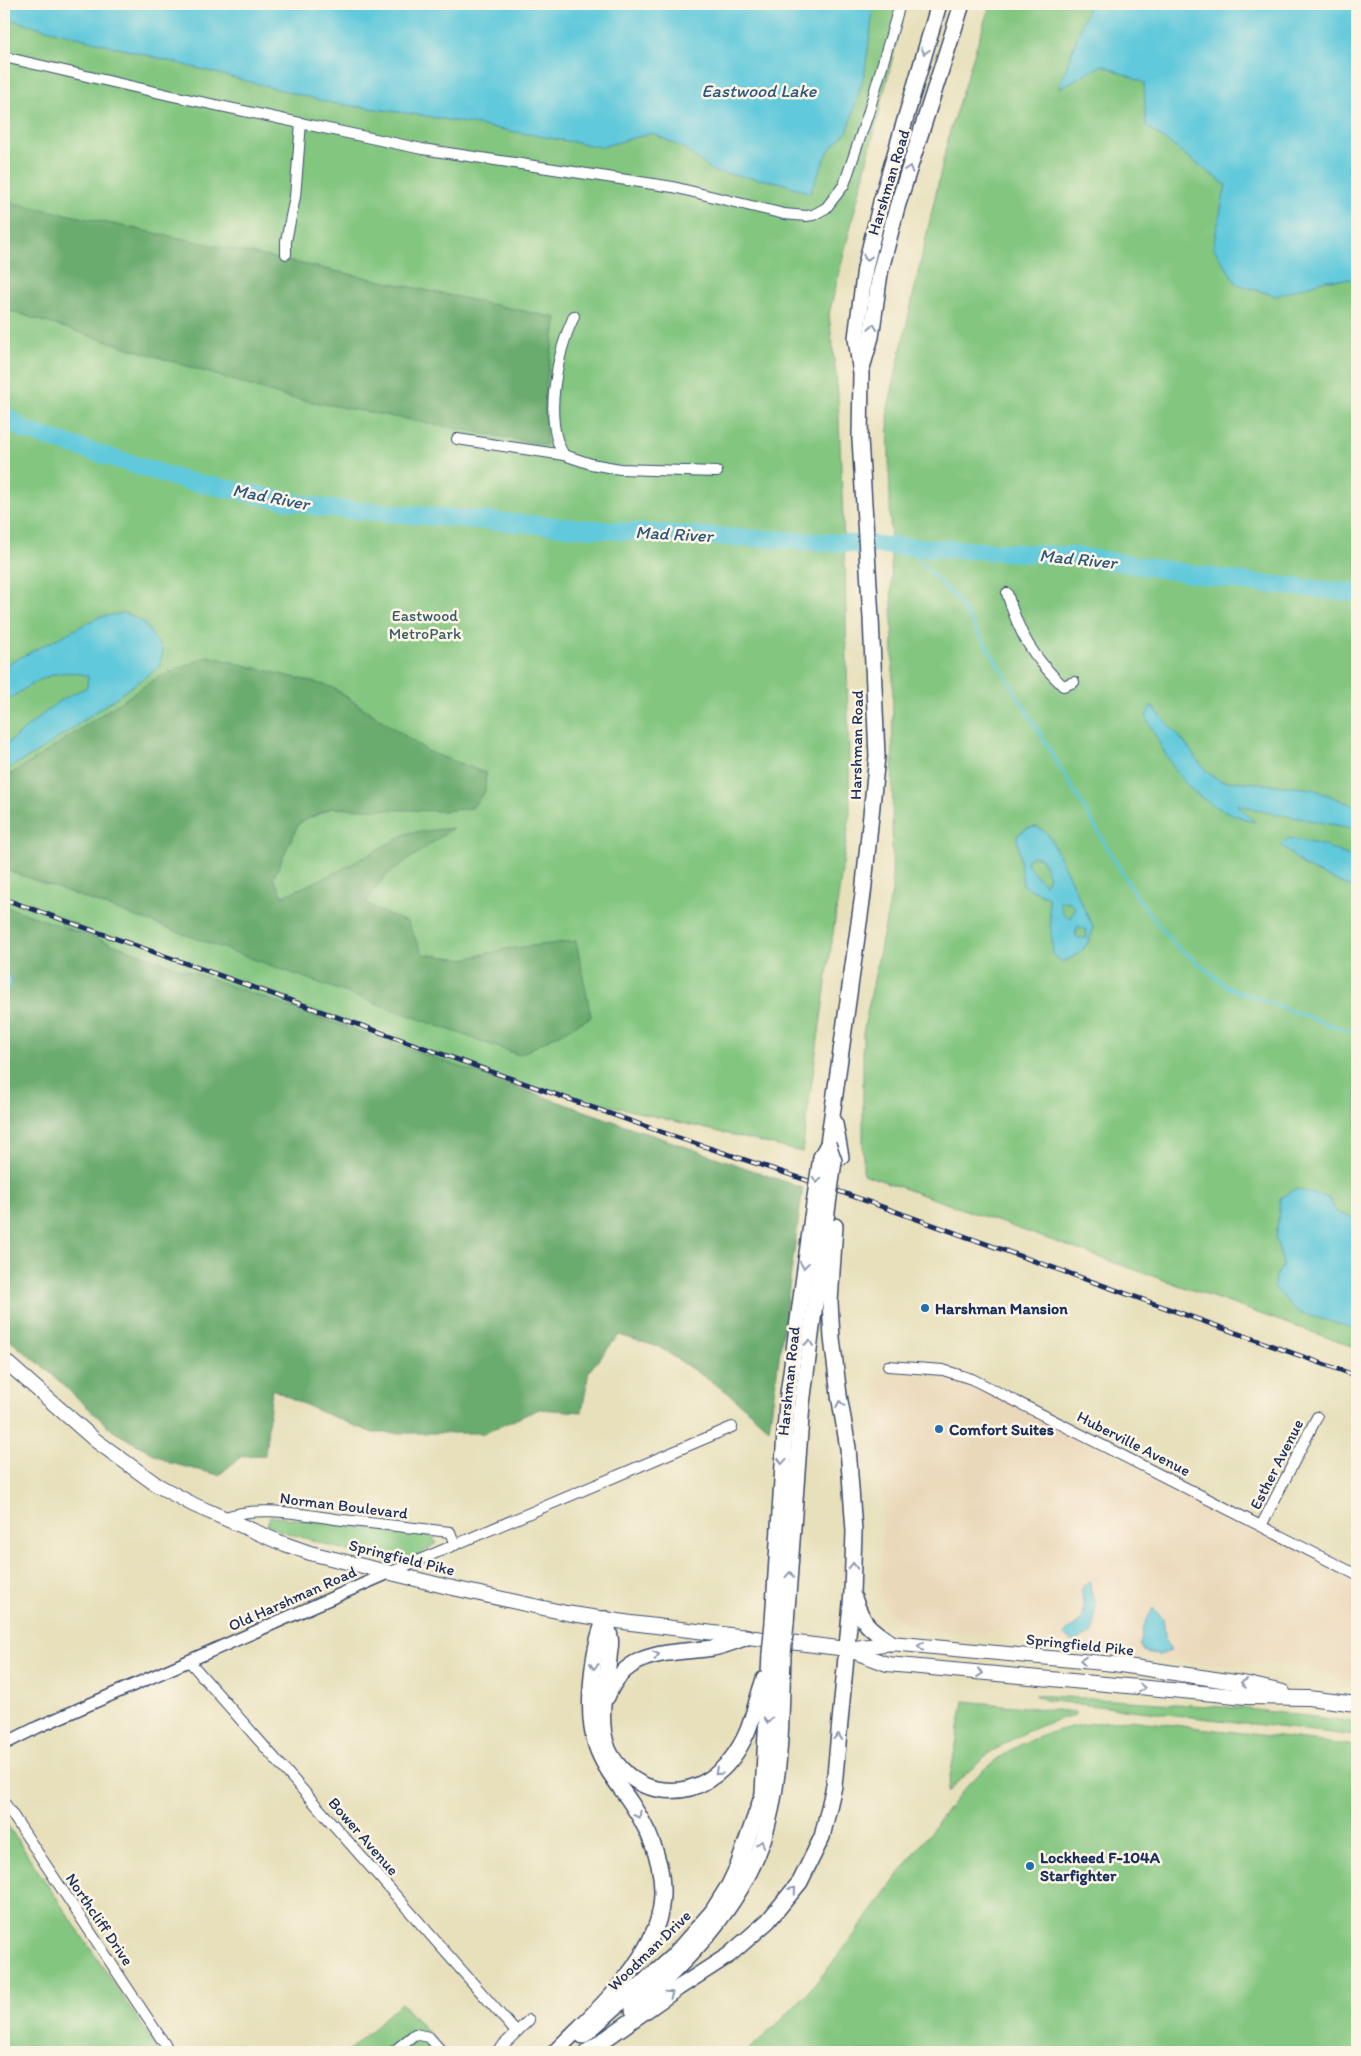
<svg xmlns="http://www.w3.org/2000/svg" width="1361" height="2056" font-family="Itim,sans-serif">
<rect width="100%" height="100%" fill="#fcf5e5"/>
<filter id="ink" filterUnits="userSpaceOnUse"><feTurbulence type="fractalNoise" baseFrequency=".02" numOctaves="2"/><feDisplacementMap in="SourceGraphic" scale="10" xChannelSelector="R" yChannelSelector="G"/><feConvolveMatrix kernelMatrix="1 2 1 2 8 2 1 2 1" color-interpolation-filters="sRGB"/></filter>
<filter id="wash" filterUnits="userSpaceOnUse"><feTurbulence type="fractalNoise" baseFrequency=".0096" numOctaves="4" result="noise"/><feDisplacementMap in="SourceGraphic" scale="20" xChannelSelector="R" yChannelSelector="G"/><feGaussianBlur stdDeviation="1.12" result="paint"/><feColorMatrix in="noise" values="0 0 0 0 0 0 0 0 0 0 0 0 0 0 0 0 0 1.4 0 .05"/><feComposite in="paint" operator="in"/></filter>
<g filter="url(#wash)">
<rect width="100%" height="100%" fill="#e7e0bb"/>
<!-- built -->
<path fill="#ead8ba" d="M878 1373 947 1376 973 1384 1357 1581V1682L1346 1680 1324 1672 1284 1663 1227 1666 1132 1656 1025 1638 1005 1630 997 1629 984 1635 920 1629 902 1622 891 1615 886 1608 880 1591 883 1499 877 1390Z"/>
<!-- green -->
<g fill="#83c680" stroke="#4f7a6f">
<path d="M4 4H906L829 314 838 394 845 568 850 814 802 1152 158 996 4 938Z"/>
<path d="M990 4H1357V1348L863 1174V1033L892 891 893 659 888 408 950 130Z"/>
<path d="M270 1516 433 1536 436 1543C421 1555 407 1562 388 1563L278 1530 267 1525Z"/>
<path d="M1034 1695 1239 1708 1357 1722V1736L1044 1700Z"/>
<path d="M964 1701 1075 1712V1715C1020 1729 986 1751 947 1793Z"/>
<path d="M1129 1720 1357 1746V2052H745C814 1998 862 1923 914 1854 943 1816 968 1776 1009 1751 1047 1729 1086 1722 1129 1720Z"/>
<path d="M4 1820 151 2039 159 2052H4Z"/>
<path d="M401 2003 446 2052H347Z"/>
</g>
<!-- forest -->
<g fill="#6aab6e" stroke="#426d66">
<path d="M4 201 557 318 545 389 546 445 286 397 4 309Z"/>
<path d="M208 656 332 687 429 752 486 773 485 791 472 808 443 811 331 808 299 823 273 878 283 896 337 872 408 833 453 828 384 877 366 902 381 912 407 922 423 954 464 959 506 949 576 941 591 1017 519 1055 4 869V778L31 762 155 679Z"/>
<path d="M4 906 803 1188 769 1429 727 1392 659 1347 619 1335 589 1371 582 1412 539 1409 485 1433H373L321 1412 272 1389 265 1455 242 1456 219 1475 170 1463 113 1431 46 1369 4 1336Z"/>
</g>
<!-- water -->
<g fill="#60c9db" stroke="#3e7c9c" fill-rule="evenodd">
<path d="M4 4H874L865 71 848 130 828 152 810 193 778 182 714 172 685 149 652 133 601 147 420 115 331 103 4 18Z"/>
<path d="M1089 4H1357V279L1325 280 1276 296 1237 284 1213 247 1226 185 1146 126 1144 83 1103 65 1059 88Z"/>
<path d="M125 613 143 622 163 651 159 667 40 751 4 771V743H8L59 701 87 687 88 676C54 664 32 685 4 702V666L99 617Z"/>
<path d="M1151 705 1179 736 1208 773 1221 781 1247 782 1313 789 1357 807V829L1266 812 1237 804 1255 822C1236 817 1206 804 1192 790 1173 773 1158 740 1146 717Z"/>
<path d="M1038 827 1049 835 1093 927C1090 945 1080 956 1062 962L1053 954 1048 897 1023 886 1017 835 1028 828ZM1032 856 1041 858 1049 876 1045 884 1034 874 1026 861ZM1059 901 1070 902 1075 908 1070 918 1063 914ZM1078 926 1086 930 1087 938H1076V931Z"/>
<path d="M1288 838 1322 845 1357 859V890L1305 867 1281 845Z"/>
<path d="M4 968 13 982 4 995Z"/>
<path d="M1295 1189 1329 1198 1336 1212 1357 1219V1329L1297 1312 1274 1287 1276 1276 1283 1265 1276 1239 1280 1199Z"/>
<path d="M1090 1581 1091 1592 1096 1603 1093 1633 1072 1642 1064 1635C1069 1627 1072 1629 1077 1624 1085 1617 1084 1600 1081 1591L1085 1584Z"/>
<path d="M1153 1608 1163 1619 1166 1643 1171 1651 1159 1655 1145 1652 1140 1645 1143 1628Z"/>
</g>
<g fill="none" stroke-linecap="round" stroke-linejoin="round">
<!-- stream -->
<path stroke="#60c9db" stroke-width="3" d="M906 547 959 602 1015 691 1136 896 1173 943 1229 988 1330 1025 1357 1032"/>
<!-- river -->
<path stroke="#60c9db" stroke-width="18" d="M4 414 24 430 183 480 324 508 619 531 1077 556 1245 582 1357 593"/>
</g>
</g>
<g filter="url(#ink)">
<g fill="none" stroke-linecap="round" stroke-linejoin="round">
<!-- minor casing -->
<g stroke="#3a4a6c" stroke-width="12">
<g id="minor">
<path d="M4 57 173 96 422 149 673 187 784 214 806 216 813 215 826 208 844 185 868 114 900 4"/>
<path d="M286 254V241L295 197 301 123"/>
<path d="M574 316C558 350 542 421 564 455L591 464 620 469 717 472"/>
<path d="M457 439 564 455"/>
<path d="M1007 593C1019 634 1032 656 1063 686L1074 682"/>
<path d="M888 1366 943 1370 972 1379 1357 1575"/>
<path d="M222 1518C261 1504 303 1515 343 1520 379 1524 414 1528 450 1532L455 1545"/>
<path d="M1261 1526 1317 1417"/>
<path d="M391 1572 732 1427"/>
<path d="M189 1661 516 2032"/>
<path d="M4 1802 170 2052"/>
<path d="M393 2052 415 2034 429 2037 442 2052"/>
<path d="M496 2052 529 2020"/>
</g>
</g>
<!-- tertiary casing -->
<g stroke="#3a4a6c" stroke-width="14">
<path id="tertiary" d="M4 1744 38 1727 391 1572"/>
</g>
<!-- secondary casing -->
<g stroke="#3a4a6c" stroke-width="16">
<g id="secondary">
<path d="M4 1360 95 1440 157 1485 194 1505 279 1542 310 1553 444 1586 566 1613 631 1623 847 1649 887 1664 1247 1697 1308 1698 1357 1704"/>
<path d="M848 1649 891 1643 1114 1664 1248 1684 1283 1692"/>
</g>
</g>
<!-- primary casing -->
<g stroke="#3a4a6c" stroke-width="18">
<g id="primary">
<path d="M862 368 871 337 880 273 897 207 962 4"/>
<path d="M835 1124 841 1157"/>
<path d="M828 1144 863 894 877 756 871 618 860 439 861 374 856 338 865 268 881 202 939 4"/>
<path d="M854 1598C863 1624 868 1628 891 1643"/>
<path d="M605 1619C606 1624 609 1631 610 1637 612 1644 609 1652 609 1659 606 1686 598 1716 606 1743 611 1761 628 1779 646 1786 693 1802 730 1773 748 1730 754 1714 758 1696 764 1679"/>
<path d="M773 1622 787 1402 812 1217"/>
<path d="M786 1623 802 1404 826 1219"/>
<path d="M607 1697C626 1648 671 1654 713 1648 724 1646 736 1641 747 1637"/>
<path d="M633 2010C686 1962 739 1910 763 1840 782 1783 781 1715 783 1655"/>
<path d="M583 2036 674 1955 712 1912 729 1885 738 1866 763 1794 770 1654"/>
<path d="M555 2052C591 2015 636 1978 655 1929 672 1886 656 1840 631 1803 619 1785 603 1767 596 1745 585 1714 592 1649 605 1619"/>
<path d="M587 2052 678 1988 729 1955 768 1921 800 1882 822 1837 834 1786 852 1593 854 1531 848 1448 839 1395 832 1338 830 1302 835 1226"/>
</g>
</g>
<!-- minor -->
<use href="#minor" stroke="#fff" stroke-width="10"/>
<!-- tertiary -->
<use href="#tertiary" stroke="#fff" stroke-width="11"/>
<!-- secondary -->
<use href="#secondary" stroke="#fff" stroke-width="14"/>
<!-- primary -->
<use href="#primary" stroke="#fff" stroke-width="15"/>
<!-- rail casing -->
<g stroke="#1b2f5e" stroke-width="5">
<path id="rail" d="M4 899 670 1135 824 1186 1357 1376"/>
</g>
<!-- rail -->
<use href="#rail" stroke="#fcf5e5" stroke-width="3" stroke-dasharray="9" stroke-linecap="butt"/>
<!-- primary-bridge casing -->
<g stroke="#3a4a6c" stroke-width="18" stroke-linecap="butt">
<g id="primary-bridge">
<path d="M812 1217 821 1157 828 1144"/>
<path d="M826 1219 834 1161 828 1144"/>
<path d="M770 1654 773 1622"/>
<path d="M783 1655 786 1623"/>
</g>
</g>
<!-- primary-bridge -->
<use href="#primary-bridge" stroke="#fff" stroke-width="15"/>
</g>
<!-- one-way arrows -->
<defs><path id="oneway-chevron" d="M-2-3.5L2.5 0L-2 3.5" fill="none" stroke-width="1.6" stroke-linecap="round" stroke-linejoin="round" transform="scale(1.25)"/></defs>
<g stroke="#8d97ae">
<use href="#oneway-chevron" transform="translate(925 51) rotate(106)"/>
<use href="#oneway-chevron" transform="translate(909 169) rotate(-72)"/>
<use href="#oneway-chevron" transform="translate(867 258) rotate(103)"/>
<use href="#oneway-chevron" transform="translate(873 327) rotate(-82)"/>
<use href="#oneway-chevron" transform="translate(817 1180) rotate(98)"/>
<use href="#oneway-chevron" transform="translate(804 1265) rotate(98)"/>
<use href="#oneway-chevron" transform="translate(809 1343) rotate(-83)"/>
<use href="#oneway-chevron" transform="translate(840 1404) rotate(-100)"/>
<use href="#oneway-chevron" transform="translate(782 1461) rotate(95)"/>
<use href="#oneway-chevron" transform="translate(853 1566) rotate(-88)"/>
<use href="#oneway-chevron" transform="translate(790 1575) rotate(-86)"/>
<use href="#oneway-chevron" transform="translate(921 1646) rotate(-175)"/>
<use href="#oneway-chevron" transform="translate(656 1655) rotate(-14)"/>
<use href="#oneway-chevron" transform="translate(1083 1661) rotate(-175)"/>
<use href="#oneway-chevron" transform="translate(594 1666) rotate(96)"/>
<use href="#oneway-chevron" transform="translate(980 1673) rotate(5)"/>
<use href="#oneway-chevron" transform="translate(1244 1683) rotate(-170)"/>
<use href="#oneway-chevron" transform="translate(1142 1688) rotate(5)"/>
<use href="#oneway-chevron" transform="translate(768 1720) rotate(92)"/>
<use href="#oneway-chevron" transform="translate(838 1737) rotate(-85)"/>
<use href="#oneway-chevron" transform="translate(718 1772) rotate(137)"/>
<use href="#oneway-chevron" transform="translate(638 1815) rotate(61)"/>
<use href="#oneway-chevron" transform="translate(761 1844) rotate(-69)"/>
<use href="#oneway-chevron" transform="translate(793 1890) rotate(-50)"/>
<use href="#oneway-chevron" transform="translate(670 1994) rotate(-35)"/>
</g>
</g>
<!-- markers -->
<g fill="#1f6fb2" stroke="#fcf5e5" stroke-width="2">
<circle cx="925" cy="1308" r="5"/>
<circle cx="939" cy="1429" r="5"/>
<circle cx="1030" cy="1866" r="5"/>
</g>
<g text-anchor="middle" stroke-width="5" stroke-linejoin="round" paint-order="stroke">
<!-- street labels -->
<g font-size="16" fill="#1b2f5e" stroke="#fcf5e5">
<text transform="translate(888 182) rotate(-73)" y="6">Harshman Road</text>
<text transform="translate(856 745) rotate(-89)" y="6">Harshman Road</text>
<text transform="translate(788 1381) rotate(-84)" y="6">Harshman Road</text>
<text transform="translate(1134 1443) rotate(27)" y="6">Huberville Avenue</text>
<text transform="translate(1276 1464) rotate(-63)" y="6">Esther Avenue</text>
<text transform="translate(344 1505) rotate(7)" y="6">Norman Boulevard</text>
<text transform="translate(402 1557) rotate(14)" y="6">Springfield Pike</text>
<text transform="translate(292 1598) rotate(-24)" y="6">Old Harshman Road</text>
<text transform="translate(1080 1644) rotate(6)" y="6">Springfield Pike</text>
<text transform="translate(364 1836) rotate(49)" y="6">Bower Avenue</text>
<text transform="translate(100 1919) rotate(56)" y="6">Northcliff Drive</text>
<text transform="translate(649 1950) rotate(-44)" y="6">Woodman Drive</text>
</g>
<!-- park labels -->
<g font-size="16" fill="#3a5c68" stroke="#fcf5e5">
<text x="425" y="621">Eastwood<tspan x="425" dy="18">MetroPark</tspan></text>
</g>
<!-- poi labels -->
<g font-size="16" font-weight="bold" fill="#1b2f5e" stroke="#fcf5e5" text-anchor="start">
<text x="935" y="1314">Harshman Mansion</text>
<text x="949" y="1435">Comfort Suites</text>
<text x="1040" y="1863">Lockheed F-104A<tspan x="1040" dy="18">Starfighter</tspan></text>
</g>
<!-- water labels -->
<g font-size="18" font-style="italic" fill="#2c567d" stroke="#fcf5e5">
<text x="759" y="97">Eastwood Lake</text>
<text transform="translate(271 497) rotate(11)" y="6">Mad River</text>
<text transform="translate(674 534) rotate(3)" y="6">Mad River</text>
<text transform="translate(1078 559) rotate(6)" y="6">Mad River</text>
</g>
</g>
<!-- margin -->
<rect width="1361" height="2056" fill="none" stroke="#fcf5e5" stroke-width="20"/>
</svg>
